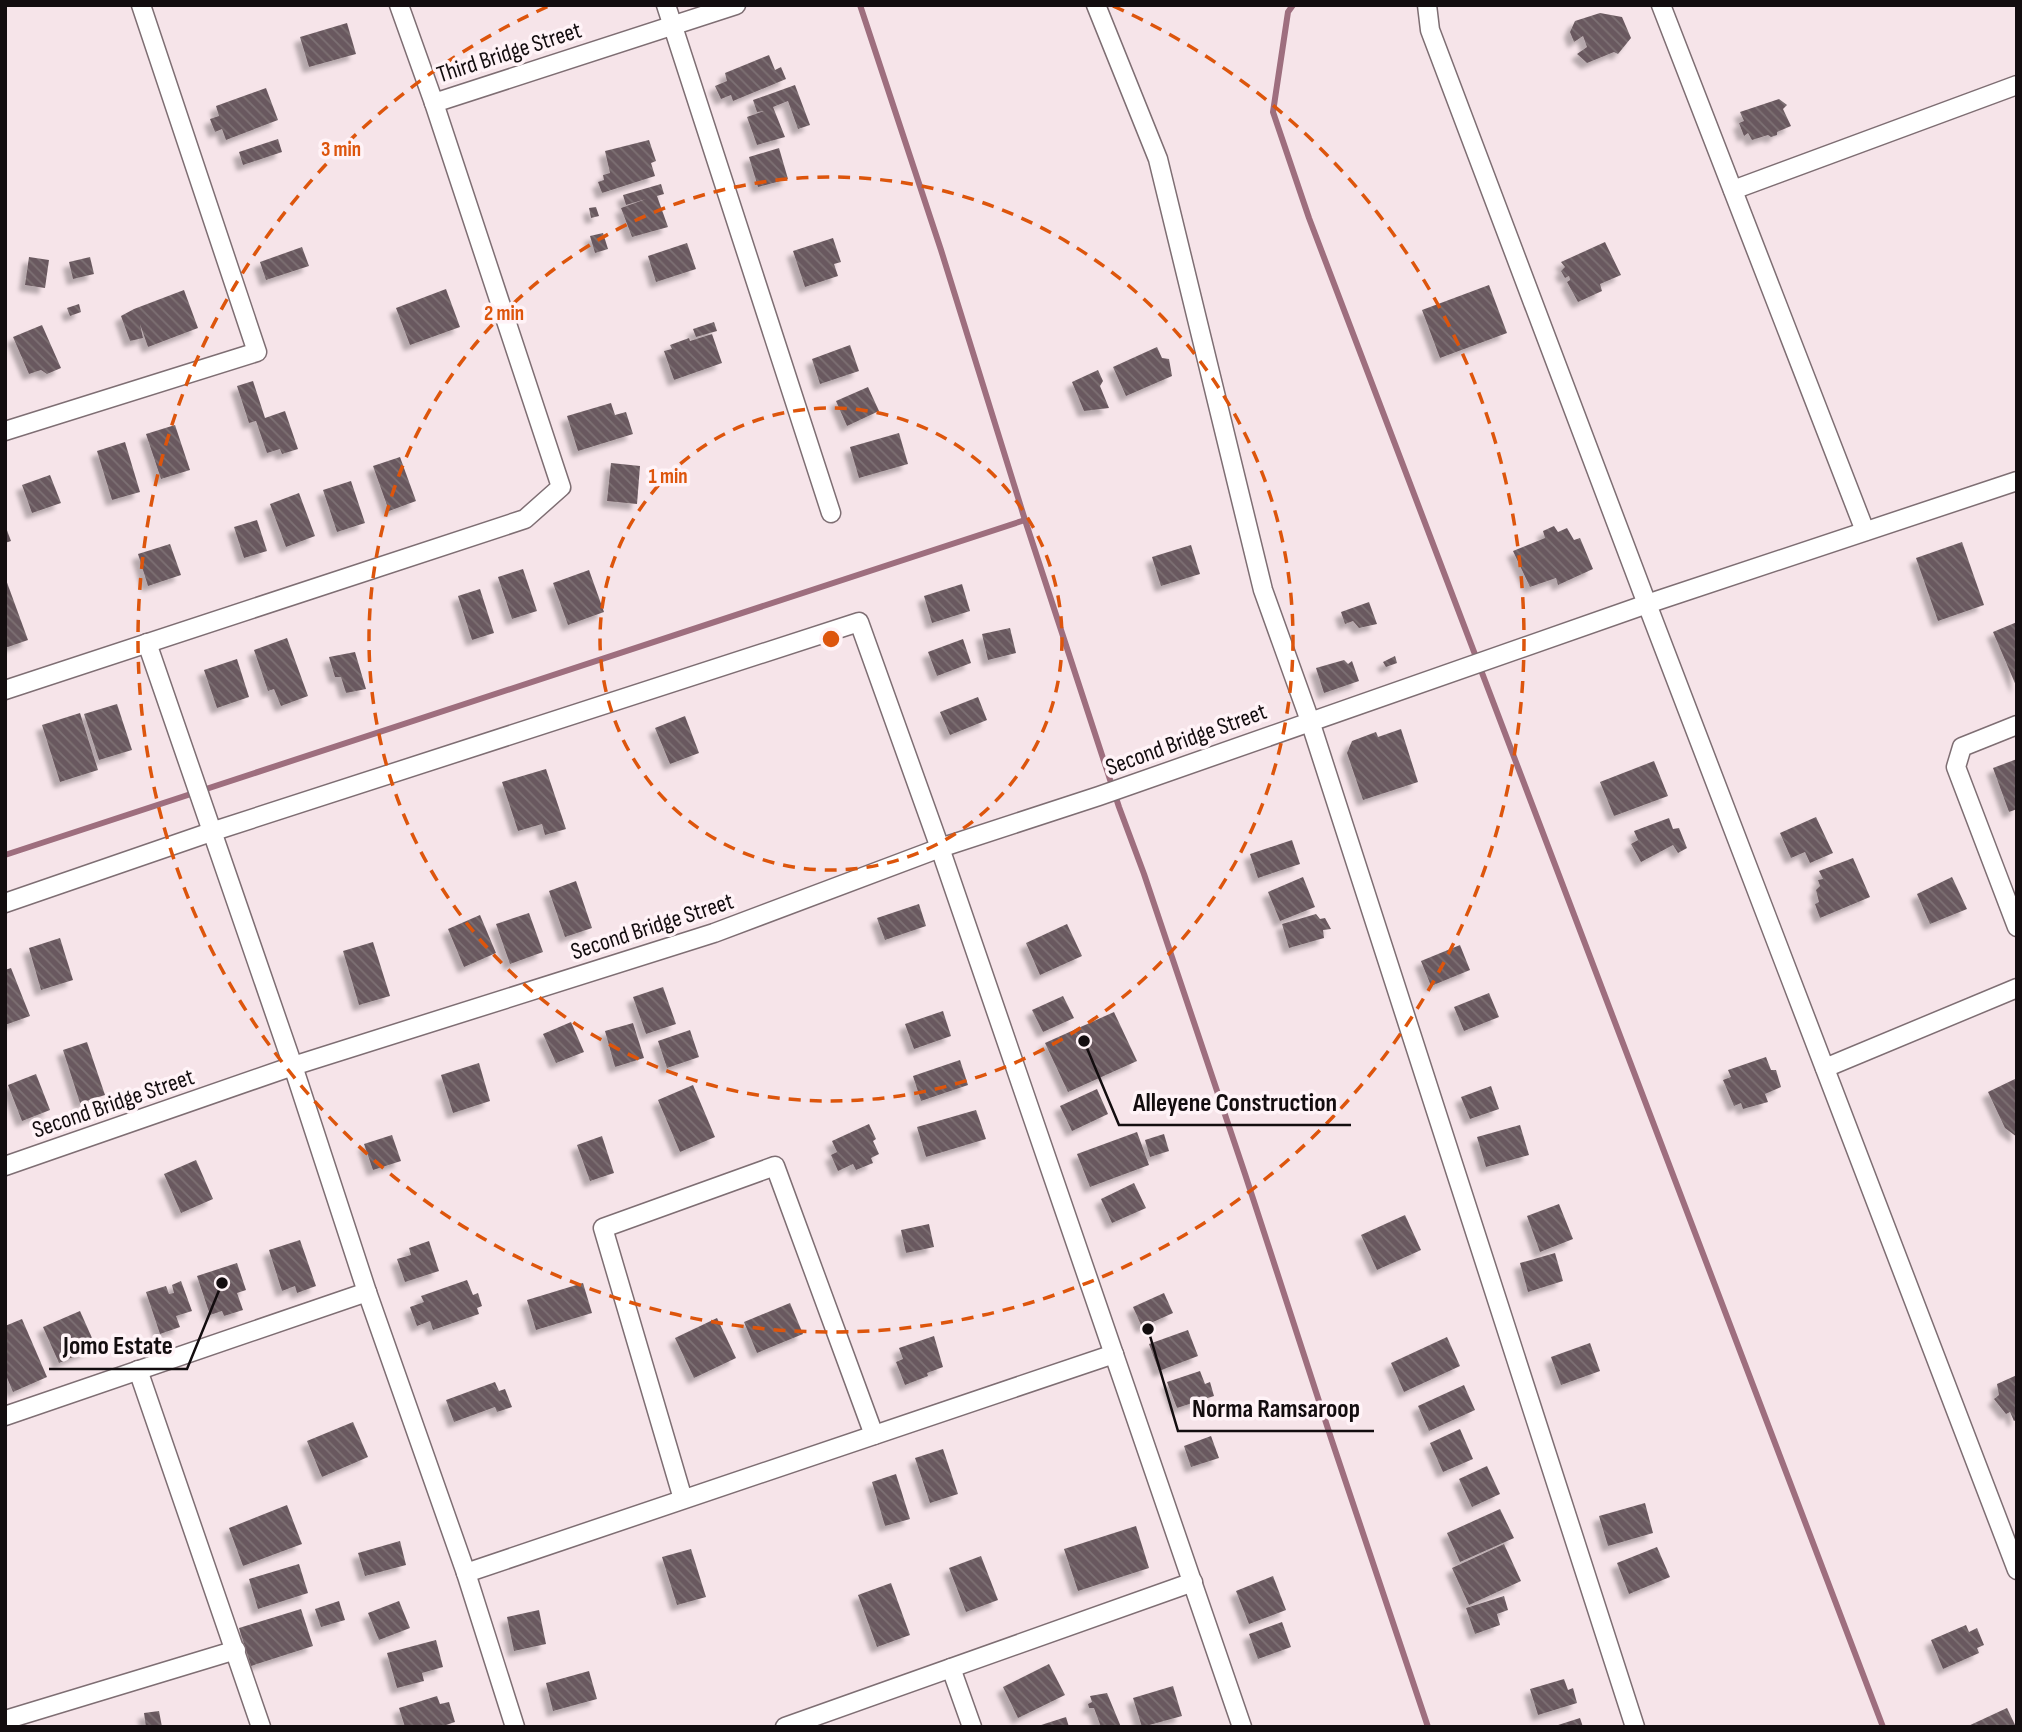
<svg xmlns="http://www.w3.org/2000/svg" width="2022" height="1732" font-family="'Sofia Sans Condensed',sans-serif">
<defs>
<pattern id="building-back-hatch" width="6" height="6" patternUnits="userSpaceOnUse" patternTransform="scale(1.75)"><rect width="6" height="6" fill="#69595e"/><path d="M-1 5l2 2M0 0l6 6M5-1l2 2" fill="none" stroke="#7d7074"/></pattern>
<filter id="shadow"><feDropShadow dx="-6" dy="6" stdDeviation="2" flood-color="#0004"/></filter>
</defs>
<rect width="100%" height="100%" fill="#f6e4e9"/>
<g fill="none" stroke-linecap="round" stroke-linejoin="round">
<!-- stream -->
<g stroke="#9e6e7e" stroke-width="6">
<path d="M860 5 941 250 1025 520 1119 807 1144 874 1245 1174 1332 1441 1428 1727"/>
<path d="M1293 5 1288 12 1273 112 1309 218 1883 1727"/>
<path d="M5 855 1025 520"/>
</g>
</g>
<!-- building -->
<g fill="url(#building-back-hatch)" filter="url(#shadow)">
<path d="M1600 13 1622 17 1631 38 1618 54 1614 52 1587 63 1577 54 1587 47 1583 36 1574 42 1570 32 1575 21Z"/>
<path d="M347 23 356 54 309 67 300 37Z"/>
<path d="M769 55 775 70 781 67 786 79 733 101 731 95 721 99 715 86 727 81 725 73Z"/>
<path d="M795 85 810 125 798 129 788 101 773 107 785 137 757 145 747 117 764 111 757 112 753 100Z"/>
<path d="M266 88 278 120 226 140 222 129 215 132 210 119 219 116 216 106Z"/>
<path d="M1779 99 1787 105 1783 109 1791 126 1777 132V135L1771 137 1768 135 1752 140 1748 133 1744 136 1739 123 1744 121 1740 112Z"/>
<path d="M278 139 282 152 243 165 239 152Z"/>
<path d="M649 140 656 161 651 163 655 176 602 193 598 182 604 180 603 175 610 173 605 151Z"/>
<path d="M779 148 788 179 758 187 749 157Z"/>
<path d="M661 184 664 194 657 196 668 227 632 237 621 208 646 199 626 205 623 195Z"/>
<path d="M596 207 599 216 591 218 589 208Z"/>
<path d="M603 233 608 249 595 253 590 236Z"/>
<path d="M833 238 841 262 834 264 838 276 805 287 793 251Z"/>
<path d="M1605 242 1621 275 1600 284 1602 291 1578 302 1567 282 1570 280 1569 276 1565 278 1561 271 1565 267 1561 262Z"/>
<path d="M687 243 696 269 656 282 648 256Z"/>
<path d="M302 247 309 266 266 280 260 262Z"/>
<path d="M29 257 49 260 45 288 25 285Z"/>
<path d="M90 257 94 274 73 279 69 262Z"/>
<path d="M1489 285 1507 333 1440 358 1422 310Z"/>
<path d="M446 289 460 327 410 345 396 308Z"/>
<path d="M184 290 198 328 148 347 140 324 143 338 130 341 121 316 134 309Z"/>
<path d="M79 304 81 312 70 316 67 308Z"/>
<path d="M714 322 717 331 696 337 693 329Z"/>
<path d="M42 325 61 368 47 374 41 370 29 374 13 337Z"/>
<path d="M712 334 722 363 674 380 664 351 672 349 670 345 689 338 690 341Z"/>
<path d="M850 345 859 371 820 384 812 359Z"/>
<path d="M1157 347 1162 358 1169 359 1172 376 1126 396 1113 367Z"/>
<path d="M1098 370 1103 381 1100 386 1109 408 1084 411 1072 382Z"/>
<path d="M253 381 265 418 285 411 298 449 282 454 280 449 267 453 256 421 249 423 237 386Z"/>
<path d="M868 387 879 411 847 426 836 401Z"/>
<path d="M611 403 615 415 626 412 633 434 578 451 567 416Z"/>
<path d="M175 425 190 470 161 479 146 434Z"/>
<path d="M899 433 908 464 859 478 850 447Z"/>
<path d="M125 442 140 492 112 500 97 451Z"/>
<path d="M400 457 416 501 389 511 373 466Z"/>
<path d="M611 463 640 466 637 504 607 501Z"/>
<path d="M50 475 61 503 32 513 22 485Z"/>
<path d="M351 481 365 523 337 532 323 490Z"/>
<path d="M299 493 315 536 286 547 270 504Z"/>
<path d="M257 520 267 551 244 558 234 527Z"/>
<path d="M5 525 11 541 5 543Z"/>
<path d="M1554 526 1558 532 1567 528 1574 540 1580 538 1593 569 1558 585 1556 578 1530 587 1513 551 1545 538 1543 531Z"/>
<path d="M1962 542 1984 605 1938 621 1916 558Z"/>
<path d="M170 544 181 575 148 586 138 554Z"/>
<path d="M1191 545 1200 574 1161 586 1152 557Z"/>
<path d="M523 569 537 611 512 619 498 577Z"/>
<path d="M589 570 604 612 568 625 553 583Z"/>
<path d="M5 577 28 640 5 648Z"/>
<path d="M962 584 970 611 932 623 924 596Z"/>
<path d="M480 589 494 633 472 640 458 596Z"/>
<path d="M1369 602 1377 624 1359 628 1353 621 1345 624 1341 612Z"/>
<path d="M2017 622V688L1993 632Z"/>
<path d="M1010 628 1016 653 988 660 982 634Z"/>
<path d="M287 638 308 696 281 706 274 689 268 691 254 650Z"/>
<path d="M963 639 971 663 937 676 928 652Z"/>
<path d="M355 652 366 689 346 693 341 677H335L329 657Z"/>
<path d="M1395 656 1397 663 1386 667 1383 662Z"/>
<path d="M237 659 249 697 217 708 204 670Z"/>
<path d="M1344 660 1348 664 1352 661 1359 681 1324 693 1316 668Z"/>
<path d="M978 697 987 720 950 735 940 712Z"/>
<path d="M117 704 132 750 99 760 84 714Z"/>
<path d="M80 713 98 770 60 782 42 725Z"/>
<path d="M685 716 699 753 670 764 655 728Z"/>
<path d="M1401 729 1418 782 1363 800 1347 753 1352 741 1376 732 1378 737Z"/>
<path d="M2017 759V809L2009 812 1993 768Z"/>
<path d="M1654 761 1668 796 1614 816 1600 782Z"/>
<path d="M546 769 566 829 545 835 542 824 518 831 502 782Z"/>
<path d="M1816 817 1833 853 1810 863 1805 852 1791 858 1780 833Z"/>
<path d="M1669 818 1673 829 1679 828 1687 848 1678 853 1673 845 1641 862 1631 844 1638 840 1634 831Z"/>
<path d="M1292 840 1300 864 1258 878 1250 854Z"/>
<path d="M1853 858 1870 897 1820 918 1815 904 1819 902 1816 890 1820 886 1818 880 1823 879 1819 871Z"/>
<path d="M1303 877 1315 907 1280 921 1268 892Z"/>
<path d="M1952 877 1967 909 1930 924 1917 894Z"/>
<path d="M576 881 592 928 565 937 549 891Z"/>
<path d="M919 904 926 926 885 940 877 918Z"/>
<path d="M529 913 543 952 510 964 496 924Z"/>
<path d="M1316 914 1320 919 1325 918 1331 929 1323 930 1324 938 1289 948 1282 924Z"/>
<path d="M480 915 496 953 464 967 448 929Z"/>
<path d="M1067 924 1082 956 1040 975 1026 943Z"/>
<path d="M60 938 73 980 41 990 29 948Z"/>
<path d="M373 942 390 996 359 1005 343 951Z"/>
<path d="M1460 945 1470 970 1431 986 1421 961Z"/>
<path d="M11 968 30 1016 5 1025V970Z"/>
<path d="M663 987 676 1024 646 1034 633 997Z"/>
<path d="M1489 993 1499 1017 1464 1031 1454 1007Z"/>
<path d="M1063 996 1074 1018 1043 1032 1032 1010Z"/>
<path d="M943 1011 951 1036 914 1049 905 1024Z"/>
<path d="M1114 1012 1137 1061 1068 1092 1045 1043Z"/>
<path d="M571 1022 584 1052 556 1063 543 1034Z"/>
<path d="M633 1023 644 1058 615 1067 605 1031Z"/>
<path d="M690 1030 699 1057 667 1068 658 1041Z"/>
<path d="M87 1042 105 1095 80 1103 63 1050Z"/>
<path d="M1766 1057 1771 1070H1776L1781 1087 1765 1094 1768 1102 1743 1109 1741 1103 1734 1106 1723 1080 1731 1077 1728 1070Z"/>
<path d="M960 1060 968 1085 921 1101 913 1076Z"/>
<path d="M479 1063 490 1101 453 1113 441 1075Z"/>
<path d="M36 1074 50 1110 22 1121 8 1085Z"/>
<path d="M2017 1078V1137L2005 1128 1988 1092Z"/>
<path d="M693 1085 715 1137 680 1152 658 1100Z"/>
<path d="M1491 1086 1499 1109 1470 1119 1461 1097Z"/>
<path d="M1097 1089 1108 1114 1072 1131 1060 1106Z"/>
<path d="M976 1110 986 1139 926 1157 917 1127Z"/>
<path d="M869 1124 876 1139 873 1141 879 1154 871 1158 873 1163 856 1170 853 1164 838 1171 831 1155 837 1152 832 1141Z"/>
<path d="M1520 1125 1529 1155 1486 1167 1477 1137Z"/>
<path d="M1137 1132 1149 1165 1090 1187 1077 1154Z"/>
<path d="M1164 1134 1169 1151 1150 1157 1145 1140Z"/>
<path d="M392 1135 401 1161 373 1170 364 1144Z"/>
<path d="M602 1136 614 1173 590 1181 577 1145Z"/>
<path d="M196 1160 213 1199 181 1213 164 1174Z"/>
<path d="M1134 1183 1146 1208 1112 1223 1101 1199Z"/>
<path d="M1559 1204 1573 1239 1540 1252 1527 1216Z"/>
<path d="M1405 1215 1421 1250 1377 1270 1361 1235Z"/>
<path d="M929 1224 934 1247 906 1253 901 1230Z"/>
<path d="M300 1240 316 1286 297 1293 295 1286 282 1291 269 1250Z"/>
<path d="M429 1241 439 1271 405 1282 397 1259 411 1255 409 1248Z"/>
<path d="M1555 1253 1563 1281 1528 1292 1520 1263Z"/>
<path d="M237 1263 246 1290 237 1293 243 1310 224 1316 222 1311 210 1315 197 1276Z"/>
<path d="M467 1280 473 1295 478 1293 482 1306 477 1308 479 1314 433 1330 430 1321 417 1326 410 1307 424 1302 421 1296Z"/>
<path d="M181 1281 192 1311 176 1316 180 1327 160 1334 146 1292 166 1286 169 1294 174 1293 172 1285Z"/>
<path d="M583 1283 592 1313 536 1330 527 1300Z"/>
<path d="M1164 1293 1173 1313 1142 1327 1133 1307Z"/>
<path d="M790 1303 803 1334 757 1353 744 1322Z"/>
<path d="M80 1311 96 1347 59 1363 43 1327Z"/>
<path d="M717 1318 736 1358 694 1378 675 1338Z"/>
<path d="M22 1319 47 1377 13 1392 5 1373V1326Z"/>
<path d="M1188 1330 1198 1356 1159 1371 1149 1344Z"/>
<path d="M934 1336 943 1367 927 1373 928 1376 905 1385 896 1362 903 1359 899 1348Z"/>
<path d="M1447 1337 1460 1366 1404 1392 1391 1363Z"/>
<path d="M1590 1343 1600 1371 1561 1385 1551 1357Z"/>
<path d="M1200 1371 1205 1384 1210 1382 1214 1396 1177 1408 1167 1382Z"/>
<path d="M2017 1375V1419L2014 1421 2010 1412 2006 1414 1994 1399 1999 1395 1997 1384Z"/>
<path d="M495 1382 499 1391 505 1389 512 1407 497 1412 495 1407 454 1422 446 1400Z"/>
<path d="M1464 1385 1475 1410 1429 1431 1418 1406Z"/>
<path d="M353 1422 368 1457 322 1477 307 1441Z"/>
<path d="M1460 1429 1473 1459 1443 1472 1430 1443Z"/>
<path d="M1211 1436 1219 1458 1191 1467 1184 1446Z"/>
<path d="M943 1449 958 1494 930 1503 915 1458Z"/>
<path d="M1487 1466 1500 1494 1472 1507 1459 1479Z"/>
<path d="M896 1474 910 1519 885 1526 872 1482Z"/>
<path d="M1645 1503 1653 1533 1608 1546 1599 1516Z"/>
<path d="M287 1505 302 1544 243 1566 229 1528Z"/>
<path d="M1500 1509 1514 1538 1460 1562 1447 1533Z"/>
<path d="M1136 1526 1149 1568 1078 1591 1064 1549Z"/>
<path d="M400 1541 406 1565 365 1576 358 1553Z"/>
<path d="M1504 1544 1521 1581 1469 1605 1452 1568Z"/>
<path d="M1657 1547 1670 1577 1629 1594 1617 1563Z"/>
<path d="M691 1549 706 1597 677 1605 662 1557Z"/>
<path d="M981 1556 998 1600 966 1612 949 1568Z"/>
<path d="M299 1564 308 1593 258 1609 249 1579Z"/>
<path d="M1273 1576 1286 1610 1249 1624 1236 1591Z"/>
<path d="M891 1583 910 1635 877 1647 858 1595Z"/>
<path d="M1504 1596 1508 1610 1497 1614 1500 1625 1475 1634 1466 1608Z"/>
<path d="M339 1601 345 1620 321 1627 315 1609Z"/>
<path d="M399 1601 410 1628 379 1640 368 1613Z"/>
<path d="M301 1609 313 1646 251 1666 239 1628Z"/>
<path d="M539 1610 546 1644 514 1651 507 1617Z"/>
<path d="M1282 1622 1291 1647 1258 1659 1249 1634Z"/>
<path d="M1966 1625 1969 1632 1977 1628 1984 1645 1977 1648 1979 1653 1943 1669 1931 1640Z"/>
<path d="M436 1640 443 1667 422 1673 424 1681 397 1688 387 1653Z"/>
<path d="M1049 1664 1065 1695 1018 1718 1003 1687Z"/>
<path d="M589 1671 597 1699 553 1711 546 1683Z"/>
<path d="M1564 1679 1568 1690 1573 1688 1577 1703 1538 1715 1530 1689Z"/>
<path d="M1173 1686 1182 1716 1142 1727 1133 1698Z"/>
<path d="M1107 1693 1121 1727H1101L1094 1708H1089L1088 1704 1092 1702 1090 1696Z"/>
<path d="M437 1696 440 1704 449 1702 455 1722 440 1727H405L399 1708Z"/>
<path d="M2007 1708 2016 1727H1966Z"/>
<path d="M159 1711 162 1727H146L144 1713Z"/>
<path d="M1066 1717 1069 1727H1038V1726Z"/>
<path d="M1580 1718 1583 1727H1555V1726Z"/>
</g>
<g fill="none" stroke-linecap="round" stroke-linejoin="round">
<!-- minor casing -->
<g stroke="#7e6e73" stroke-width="21">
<g id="minor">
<path d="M399 5 434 103 736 5"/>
<path d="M666 5 831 513"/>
<path d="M1096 5 1158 159 1263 590 1310 721 1635 1727"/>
<path d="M1427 5 1430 30 1647 604 2017 1570"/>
<path d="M1661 5 1865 531"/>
<path d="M1733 190 2017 85"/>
<path d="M5 431 257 352 141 5"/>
<path d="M147 643 293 1066 367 1292 466 1573 515 1727"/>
<path d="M5 690 525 519 561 487 434 103"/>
<path d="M2017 725 1962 747 1956 767 2017 927"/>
<path d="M5 903 211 832 859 622 940 848 1242 1727"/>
<path d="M1825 1068 2017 988"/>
<path d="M5 1166 293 1066 714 933 940 848 1099 796 1647 604 2017 481"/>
<path d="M138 1370 261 1727"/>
<path d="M5 1416 367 1292"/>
<path d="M683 1499 603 1228 775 1166 874 1435"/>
<path d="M466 1573 1114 1354"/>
<path d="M951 1668 972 1727"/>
<path d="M5 1720 236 1650"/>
<path d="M785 1727 1193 1582"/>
</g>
</g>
<!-- minor -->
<use href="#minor" stroke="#fff" stroke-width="18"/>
</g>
<!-- distance rings -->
<g fill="none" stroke="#dd550c" stroke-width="3.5" stroke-dasharray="12 9">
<circle cx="831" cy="639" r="231"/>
<circle cx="831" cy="639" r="462"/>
<path d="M1113 6A693 693 0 1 1 549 6"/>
</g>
<g text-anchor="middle" stroke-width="7" stroke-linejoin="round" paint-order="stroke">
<!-- street labels -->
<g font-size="24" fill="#130d0f" stroke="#fff3f7">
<text transform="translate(509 52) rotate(-18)" y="8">Third Bridge Street</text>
<text transform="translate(1186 739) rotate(-20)" y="8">Second Bridge Street</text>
<text transform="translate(652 926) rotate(-18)" y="8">Second Bridge Street</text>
<text transform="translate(113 1103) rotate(-19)" y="8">Second Bridge Street</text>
</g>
</g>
<circle cx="831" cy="639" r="10" fill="#dd550c" stroke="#fff3f7" stroke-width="3.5"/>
<g font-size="21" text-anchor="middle" font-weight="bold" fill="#dd550c" stroke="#fff3f7" stroke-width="7" stroke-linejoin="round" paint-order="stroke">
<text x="341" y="156">3 min</text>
<text x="504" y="320">2 min</text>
<text x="668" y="483">1 min</text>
</g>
<!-- callouts -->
<path fill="none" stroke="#130d0f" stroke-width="2.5" d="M1084 1041L1119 1125H1351M222 1283L187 1369H49M1148 1329L1178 1431H1374"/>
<g fill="#130d0f" stroke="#fff3f7" stroke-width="2.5">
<circle cx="1084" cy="1041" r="7"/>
<circle cx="222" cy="1283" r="7"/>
<circle cx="1148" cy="1329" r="7"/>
</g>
<g font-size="26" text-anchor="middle" font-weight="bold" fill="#130d0f" stroke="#fff3f7" stroke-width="7" stroke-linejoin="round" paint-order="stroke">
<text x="1235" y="1111">Alleyene Construction</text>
<text x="118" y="1354">Jomo Estate</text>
<text x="1276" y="1417">Norma Ramsaroop</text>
</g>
<!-- border -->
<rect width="2022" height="1732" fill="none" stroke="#130d0f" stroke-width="14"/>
</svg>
